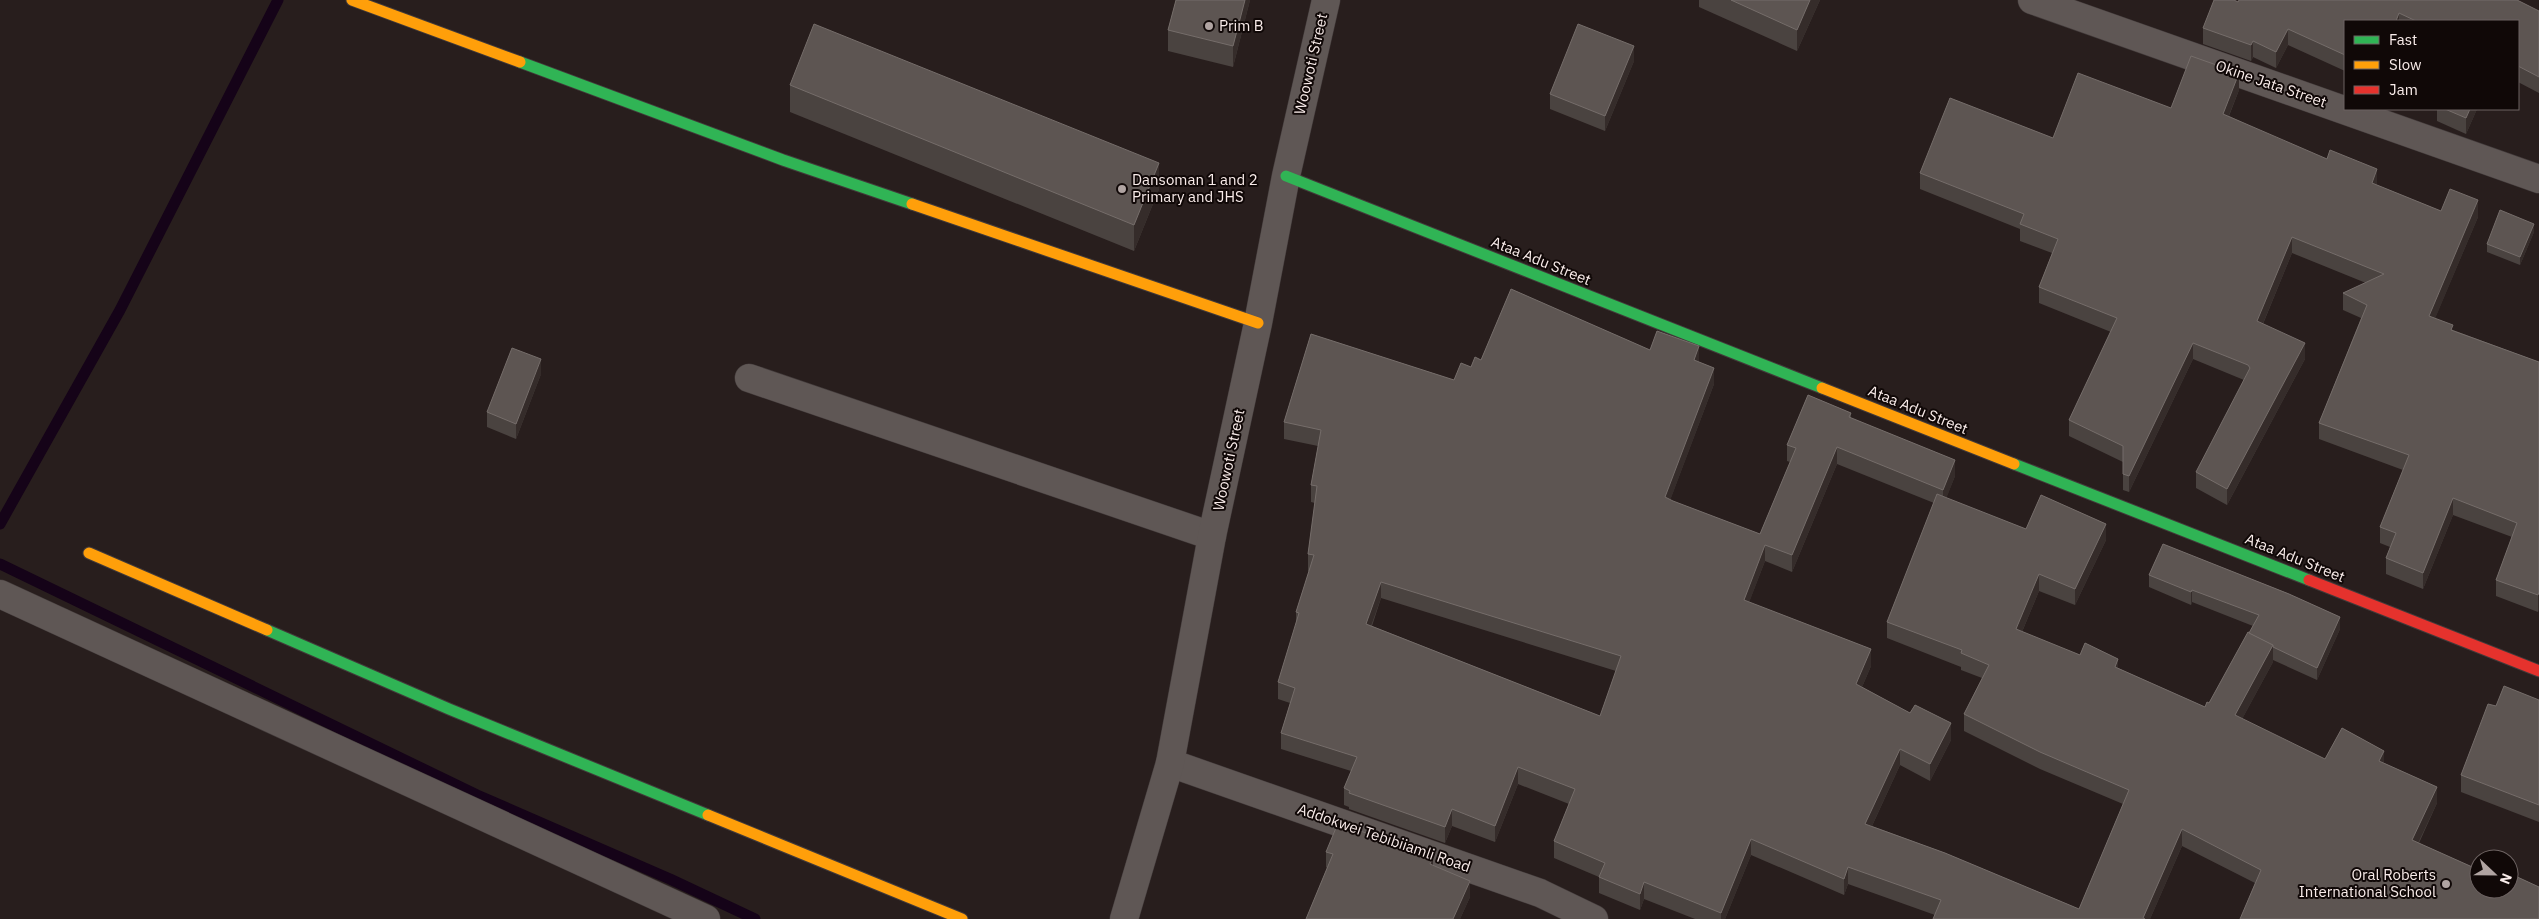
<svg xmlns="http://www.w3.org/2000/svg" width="2539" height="919" font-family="'IBM Plex Sans',sans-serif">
<rect width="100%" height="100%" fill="#281e1d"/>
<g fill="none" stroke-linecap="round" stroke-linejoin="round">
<!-- stream -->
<g stroke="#150318" stroke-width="11">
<path d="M0 524 120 310 278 0"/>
<path d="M0 564 477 795 670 879 755 919"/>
</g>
<!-- street casing -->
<g stroke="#423a3a" stroke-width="29">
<g id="street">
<path d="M2032 0 2539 179"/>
<path d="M749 378 1212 536"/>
<path d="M0 594 706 919"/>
<path d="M1170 763 1540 893 1594 919"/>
<path d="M1124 919 1170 763 1212 536 1258 323 1286 176 1326 0"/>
</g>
</g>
<!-- fast casing -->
<g stroke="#423a3a" stroke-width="13">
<g id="fast">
<path d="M520 62 783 160 912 204"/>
<path d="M1286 176 1822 388"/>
<path d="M2014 464 2309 580"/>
<path d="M267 630 449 709 708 815"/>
</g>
</g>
<!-- slow casing -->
<g stroke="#423a3a" stroke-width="13">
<g id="slow">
<path d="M352 0 520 62"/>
<path d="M912 204 1258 323"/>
<path d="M1822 388 2014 464"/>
<path d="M89 553 267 630"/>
<path d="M708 815 962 919"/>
</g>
</g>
<!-- jam casing -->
<g stroke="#423a3a" stroke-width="13">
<path id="jam" d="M2309 580 2539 671"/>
</g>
<!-- street -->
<use href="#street" stroke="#5f5755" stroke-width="28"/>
<!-- fast -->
<use href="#fast" stroke="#30b455" stroke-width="11"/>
<!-- slow -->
<use href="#slow" stroke="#ff9f0a" stroke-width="11"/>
<!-- jam -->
<use href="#jam" stroke="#e5322d" stroke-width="11"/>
</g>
<!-- wall -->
<g fill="#4a4340" fill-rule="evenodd">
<path d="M1176 0H1250L1233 67 1168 51V30Z"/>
<path d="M1699 0H1820L1797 51 1699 7Z"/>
<path d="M2238 2 2539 11V93L2518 82V21H2345V71L2288 45 2276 68 2253 57 2251 61 2203 44V28Z"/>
<path d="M1634 61 1605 131 1550 109V94Z"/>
<path d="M790 85 1159 189 1134 251 790 112Z"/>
<path d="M2239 90 2229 116 2377 185 2441 211 2478 217 2435 318 2453 330 2539 362V608L2538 612 2496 596V580L2512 537 2453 515 2423 589 2386 574V558L2390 547 2380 543V527L2403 470 2319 439V423L2361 318 2343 310V293L2366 283 2292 253 2263 324 2305 359 2227 505 2196 488V472L2244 380 2193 359 2129 492 2123 490V462L2069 436V420L2111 332 2039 303V287L2052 253 2020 241V229L1920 189V173Z"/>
<path d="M2437 109H2477L2466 134 2437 121Z"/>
<path d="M2534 232 2520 265 2487 252V244Z"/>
<path d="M1511 289 1650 350 1657 331 1699 346V362L1714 368V384L1670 500 1673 501 1760 534 1790 462 1787 461V445L1808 395 1851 413V418L1955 460V476L1946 498 2026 529 2041 495 2106 524V540L2075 605 2039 591 2022 632 2080 655 2085 643 2118 659V668L2205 707 2207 702 2209 703 2248 632 2249 633 2253 626 2192 602 2191 605 2149 587V575L2163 544 2289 594 2340 617V629L2317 680 2273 660V662L2242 719 2325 759 2342 728 2384 751V763L2437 787V803L2419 843 2479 870V889H2509V883H2510L2513 875 2539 887V919H2240L2255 883 2182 846 2150 919H1933L1935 915 1848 884 1844 895 1751 855 1725 919H1695L1644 899 1640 910 1599 893V877L1554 858V841L1569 804 1518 784 1495 842 1452 826 1445 843 1349 809V807L1344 805V788L1351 771 1281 749V733L1290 703 1278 699V682L1296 625V612L1309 571H1308V554L1315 503 1311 502V485L1318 446 1284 439V422L1311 334 1454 380 1461 363 1471 367 1475 357 1481 360ZM1837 464 1934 503 1887 622V638L1961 667V670L1982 678 1964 714V731L2040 769 2123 804 2079 909 1945 853 1872 826 1900 765 1930 781 1951 740V723L1915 705 1910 713 1862 687 1871 666V649L1749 602 1765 561 1792 572ZM1381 598 1616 671 1600 716 1372 626Z"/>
<path d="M541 374 516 439 487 427V412Z"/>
<path d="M2539 700V822L2461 792V775L2496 706Z"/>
<path d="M1326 852 1433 865 1470 897 1460 919H1306L1327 868 1326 867Z"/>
</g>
<!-- shaded-wall -->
<g fill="#352c2a">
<path d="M1245 0H1250L1233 67V46Z"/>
<path d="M1810 0H1820L1797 51V30Z"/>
<path d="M2399 13V21H2396Z"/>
<path d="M2288 29V45L2276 68V52Z"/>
<path d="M2253 41V57L2251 61V45Z"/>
<path d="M1634 46V61L1605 131V116Z"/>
<path d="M2239 73V90L2223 130V114Z"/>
<path d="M2470 109H2477L2466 134V118Z"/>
<path d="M1159 163V189L1134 251V225Z"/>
<path d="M2377 169V186L2372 183Z"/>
<path d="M2478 200V217L2429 333V316Z"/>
<path d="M2534 224V232L2520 265V257Z"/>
<path d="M2292 237V253L2257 338V321Z"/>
<path d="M2193 343V359L2129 492V476Z"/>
<path d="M2305 343V359L2227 505V489Z"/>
<path d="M1699 346V363L1694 360Z"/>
<path d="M541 359V374L516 439V424Z"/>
<path d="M1714 368V384L1665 514V497Z"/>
<path d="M1837 447V464L1792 572V555Z"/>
<path d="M1955 460V476L1943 507V490Z"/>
<path d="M2453 498V515L2423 589V573Z"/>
<path d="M2106 524V540L2075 605V589Z"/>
<path d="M1765 545V561L1744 616V600Z"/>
<path d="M2039 574V591L2016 646V629Z"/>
<path d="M1381 582V598L1366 640V624Z"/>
<path d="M2192 590V602L2191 605V592Z"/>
<path d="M2539 592V608L2538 612V595Z"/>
<path d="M2340 617V629L2317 680V668Z"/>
<path d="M2273 645V662L2235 732V715Z"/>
<path d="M1871 649V666L1856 701V684Z"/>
<path d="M2118 659V676L2115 667Z"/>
<path d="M1951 723V740L1930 781V764Z"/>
<path d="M1900 749V765L1865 841V824Z"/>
<path d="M2384 751V768L2379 761Z"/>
<path d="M1518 767V784L1495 842V826Z"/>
<path d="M2437 787V803L2412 856V840Z"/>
<path d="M1452 809V826L1445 843V827Z"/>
<path d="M2182 829V846L2150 919H2143Z"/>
<path d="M1751 839V855L1725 919H1721V913Z"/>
<path d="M1433 857V872L1430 864Z"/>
<path d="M1848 867V884L1844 895V879Z"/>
<path d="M1470 881V897L1460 919H1453Z"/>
<path d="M1644 882V899L1640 910V894Z"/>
</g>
<!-- building -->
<g fill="#5d5552" stroke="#756d6a" fill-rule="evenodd">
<path d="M1176 0H1245L1233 46 1168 30Z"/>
<path d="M1731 0H1810L1797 30Z"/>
<path d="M2214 0H2234L2238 2 2239 0H2517L2539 11V77L2518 66V21H2416L2399 13 2396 21H2345V55L2288 29 2276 52 2253 41 2251 45 2203 28Z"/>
<path d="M814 24 1159 163 1134 225 790 85Z"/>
<path d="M1578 24 1634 46 1605 116 1550 94Z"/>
<path d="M2191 56 2239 73 2223 114 2327 159 2330 150 2377 169 2372 183 2441 211 2450 189 2478 200 2429 316 2453 325 2451 330 2539 362V592L2538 595 2496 580 2517 523 2453 498 2423 573 2386 558 2396 533 2380 527 2409 455 2319 423 2367 305 2343 293 2384 274 2292 237 2257 321 2305 343 2227 489 2196 472 2250 368 2248 365 2193 343 2129 476 2123 474V446L2069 420 2117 318 2039 287 2058 239 2020 224 2024 214 1920 173 1950 98 2053 138 2078 73 2171 108Z"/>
<path d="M2445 109H2470L2466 118Z"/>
<path d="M2500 210 2534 224 2520 257 2487 244Z"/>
<path d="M1511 289 1650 350 1657 331 1699 346 1694 360 1714 368 1665 497 1673 501 1760 534 1796 448 1787 445 1808 395 1851 413 1849 417 1955 460 1943 490 1837 447 1792 555 1765 545 1744 600 1871 649 1856 684 1910 713 1915 705 1951 723 1930 764 1900 749 1865 824 1945 853 2079 909 2129 790 2040 752 1964 714 1989 665 1961 653 1962 650 1887 622 1937 494 2026 529 2041 495 2106 524 2075 589 2039 574 2016 629 2080 655 2085 643 2118 659 2115 667 2205 707 2207 702 2209 703 2248 632 2273 645 2235 715 2325 759 2342 728 2384 751 2379 761 2437 787 2412 840 2479 870V889H2509V883H2510L2513 875 2539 887V919H2240L2261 870 2182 829 2143 918 2145 919H1933L1941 900 1848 867 1844 879 1751 839 1721 913 1644 882 1640 894 1599 877 1605 863 1554 841 1575 789 1518 767 1495 826 1452 809 1445 827 1349 793 1350 791 1344 788 1357 757 1281 733 1295 688 1278 682 1299 613 1296 612 1314 555 1308 554 1317 486 1311 485 1321 430 1284 422 1311 334 1454 380 1461 363 1471 367 1475 357 1481 360ZM1381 582 1621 656 1600 716 1366 624Z"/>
<path d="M512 348 541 359 516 424 487 412Z"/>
<path d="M2163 544 2289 594 2340 617 2317 668 2273 647V645L2249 633 2259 615 2192 590 2191 592 2149 575Z"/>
<path d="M2504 686 2539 700V805L2461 775 2488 704 2496 706Z"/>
<path d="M1338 823 1433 857 1430 864 1470 881 1453 919H1306L1333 854 1326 852Z"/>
</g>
<!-- markers -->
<g fill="#b0a4a2" stroke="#100807" stroke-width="2">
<circle cx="1209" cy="26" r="5"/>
<circle cx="1122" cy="189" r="5"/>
<circle cx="2446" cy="884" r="5"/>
</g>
<g text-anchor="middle" stroke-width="4" stroke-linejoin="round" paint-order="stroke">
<!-- poi labels -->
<g font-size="15" fill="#f9ecea" stroke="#100807" text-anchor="start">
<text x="1219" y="31">Prim B</text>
<text x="1132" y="185">Dansoman 1 and 2<tspan x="1132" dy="17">Primary and JHS</tspan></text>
<text x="2436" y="880" text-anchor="end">Oral Roberts<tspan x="2436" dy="17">International School</tspan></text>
</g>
<!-- street labels -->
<g font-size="15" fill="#f9ecea" stroke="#100807">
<text transform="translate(1311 64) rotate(-77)" y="5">Woowoti Street</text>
<text transform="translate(2271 84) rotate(19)" y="5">Okine Jata Street</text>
<text transform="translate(1541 261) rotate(22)" y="5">Ataa Adu Street</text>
<text transform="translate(1918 410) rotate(22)" y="5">Ataa Adu Street</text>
<text transform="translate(1229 460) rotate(-78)" y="5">Woowoti Street</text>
<text transform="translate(2295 558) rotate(22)" y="5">Ataa Adu Street</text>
<text transform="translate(1384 838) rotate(19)" y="5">Addokwei Tebibiiamli Road</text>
</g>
</g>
<!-- legend -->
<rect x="2344" y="20" width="175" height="90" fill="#100807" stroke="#6d6362"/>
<rect x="2354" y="36" width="25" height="8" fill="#30b455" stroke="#6d6362"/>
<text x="2389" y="45" font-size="15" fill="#f9ecea">Fast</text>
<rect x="2354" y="61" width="25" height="8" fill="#ff9f0a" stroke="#6d6362"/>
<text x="2389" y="70" font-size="15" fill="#f9ecea">Slow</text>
<rect x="2354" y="86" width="25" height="8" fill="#e5322d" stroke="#6d6362"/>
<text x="2389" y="95" font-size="15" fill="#f9ecea">Jam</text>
<!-- north arrow -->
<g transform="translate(2494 874) rotate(112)"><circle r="24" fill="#100807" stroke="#6d6362"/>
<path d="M0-4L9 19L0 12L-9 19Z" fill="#b0a4a2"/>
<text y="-8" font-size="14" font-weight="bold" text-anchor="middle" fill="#f9ecea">N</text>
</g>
</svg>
